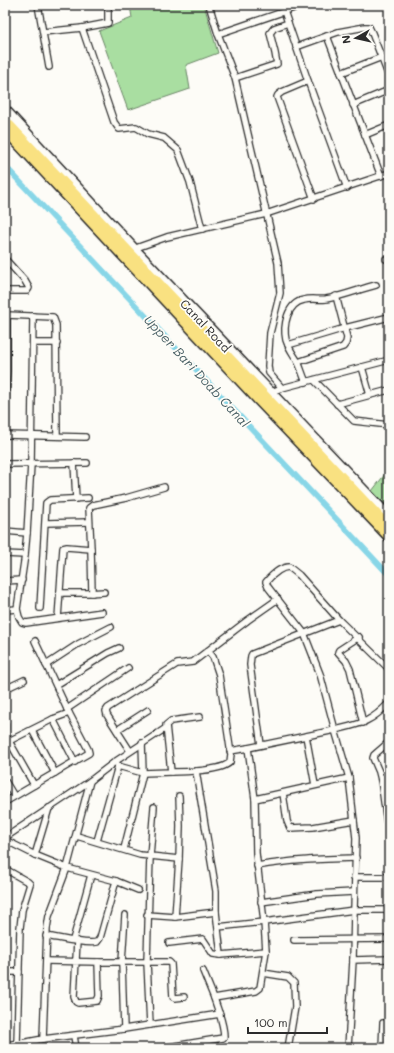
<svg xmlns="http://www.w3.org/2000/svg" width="394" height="1053" font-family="Mali,sans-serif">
<rect width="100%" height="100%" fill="#fdfcf7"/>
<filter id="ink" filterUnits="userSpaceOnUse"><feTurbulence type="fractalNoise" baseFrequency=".025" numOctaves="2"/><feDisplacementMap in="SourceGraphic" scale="8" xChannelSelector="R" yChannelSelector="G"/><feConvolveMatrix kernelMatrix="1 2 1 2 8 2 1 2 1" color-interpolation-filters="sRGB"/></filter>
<g filter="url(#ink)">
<!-- green -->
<g fill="#a9dea1" stroke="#6a8466">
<path d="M130 5H204L218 53 186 65 190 89 128 110 99 31 132 18Z"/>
<path d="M389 469V508L372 491Z"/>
</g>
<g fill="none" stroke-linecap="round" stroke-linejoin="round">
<!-- canal -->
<path stroke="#88d6e7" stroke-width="5.5" d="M5 166 389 575"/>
<!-- street casing -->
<g stroke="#2b2b2b" stroke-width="8">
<g id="street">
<path d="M38 5 49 67"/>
<path d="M108 5V23L82 28 114 122 119 129 136 127 148 134 164 138 178 150 190 182 202 229"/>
<path d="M209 5 218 34 235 78 278 263 280 293 270 333 268 366 269 373 282 388"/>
<path d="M284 11 308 81 347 188"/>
<path d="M43 32 82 28"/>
<path d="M218 34 303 5"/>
<path d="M327 36 381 176"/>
<path d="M296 47 338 32 365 27H369L372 33 389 77"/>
<path d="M341 73 382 57"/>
<path d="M235 78 277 64 275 53 270 33 274 28 288 23"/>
<path d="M308 81 282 92 278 95 277 97 314 199"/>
<path d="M353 105 389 90"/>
<path d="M365 135 389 125"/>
<path d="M133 249 167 237 266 214 389 173"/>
<path d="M5 259 25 281 29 288 27 291H5"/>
<path d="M386 259H389"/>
<path d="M33 316 31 464 27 533 25 555 17 609 19 617 22 622 26 623 102 612"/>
<path d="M33 343H57"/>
<path d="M288 345 345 328 389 317"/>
<path d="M298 362 343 347 346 343 347 338 336 296"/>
<path d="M362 367 370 395"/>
<path d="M314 380 354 421 389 425"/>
<path d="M306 382C303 376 301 368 298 362 294 355 289 349 286 340 283 326 287 303 304 300 311 298 319 300 326 299 343 296 360 289 376 285"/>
<path d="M268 393 282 388 389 360"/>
<path d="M337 404 389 390"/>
<path d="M5 406 7 371V315L53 317 56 325 57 436"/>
<path d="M5 435 85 437"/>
<path d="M74 463 76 499"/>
<path d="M5 464 87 463"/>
<path d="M46 523 89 522"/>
<path d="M5 531 27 533"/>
<path d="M91 549 92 593"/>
<path d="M5 554 25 555"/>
<path d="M5 581 22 580"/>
<path d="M60 593H88L104 592"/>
<path d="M40 608 46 503 50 500 88 498"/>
<path d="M5 610 17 609"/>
<path d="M58 618 63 548 67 547 91 549 89 508 93 505 126 498 164 487"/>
<path d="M359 637 339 650 338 652 346 661 350 669 363 723"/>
<path d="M46 665 78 644 111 627"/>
<path d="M56 685 108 653 119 648"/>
<path d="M5 689 24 680"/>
<path d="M67 709 128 668"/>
<path d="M53 719 75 762"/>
<path d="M5 725V729"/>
<path d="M32 730 55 773"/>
<path d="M117 730 148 710"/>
<path d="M5 734 34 785"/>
<path d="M306 736 315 785"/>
<path d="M9 741 53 719 69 713"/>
<path d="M389 742 374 755 373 758 379 772 381 780 389 838"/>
<path d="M261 745 250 665 251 656 252 654 339 620 389 669"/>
<path d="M130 751 107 715 106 711 108 708 177 664 193 662 248 620 278 599"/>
<path d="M230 751 248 748"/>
<path d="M118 766 143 773 171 772 166 725 171 721 200 717"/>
<path d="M196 771 216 891V912L221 955 266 951"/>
<path d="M171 772C184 772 222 771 230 762L231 754 219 675 213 657 208 651"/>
<path d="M381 780 389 773"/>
<path d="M5 781 14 796"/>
<path d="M283 793 287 821 290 828 313 827 354 820"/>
<path d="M179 796 180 826 179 859"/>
<path d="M255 799 248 748 335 730 320 674 304 633 268 587 266 582C272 575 280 567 289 567L299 575 339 620"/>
<path d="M5 802 89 753 88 749 67 709 35 641"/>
<path d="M77 836 140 855 150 856 147 962 150 1025"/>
<path d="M97 841 118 766V765"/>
<path d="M124 849 143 773 142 743"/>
<path d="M35 855 49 808"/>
<path d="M257 866C290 860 323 859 356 858"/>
<path d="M5 869 28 882 30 884 22 910 20 928 17 1044"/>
<path d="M354 877H389"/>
<path d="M116 881 138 890"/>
<path d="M261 902 317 894 354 892"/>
<path d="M147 915 175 917 179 859 150 856 154 807"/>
<path d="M175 917 216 912"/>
<path d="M218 927 264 922 256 853 255 799 349 778"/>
<path d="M46 936C59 938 86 945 97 942L100 938 116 881 67 868 35 855 7 841 6 837 90 781"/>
<path d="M73 940 91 875"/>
<path d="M294 940 389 939"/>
<path d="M169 943 203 939 213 954 221 955"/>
<path d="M353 960 354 910H389"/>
<path d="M46 961 98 962 99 996 97 1001 78 1003 76 1002 74 997 77 941"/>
<path d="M98 962H169L171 964 173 997 175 998 184 997"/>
<path d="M203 971 214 998 256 991 260 988 266 951 264 922 354 910 356 838 349 778 335 730C360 724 370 723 389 703"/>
<path d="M5 972H19"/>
<path d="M263 973 288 977 294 983 295 1007 288 1048"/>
<path d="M124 1029 122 962 125 915"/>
<path d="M74 1036 76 1048"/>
<path d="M43 1039 124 1029 220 1014"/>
<path d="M5 1045 20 1043"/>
<path d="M23 1048 22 1043 43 1039 47 928 49 916 67 868 90 781 116 761 166 728"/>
<path d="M162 1048 223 1038 224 1037C224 1023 218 1011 214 998"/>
<path d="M348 1048 353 960 389 959"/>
<path d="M382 1048 383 1023"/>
</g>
</g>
<!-- secondary casing -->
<g stroke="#2b2b2b" stroke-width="11">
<path id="secondary" d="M5 109 134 248 389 516"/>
</g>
<!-- primary casing -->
<g stroke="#2b2b2b" stroke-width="12">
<g id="primary">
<path d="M5 120 389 527"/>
<path d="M5 130 259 401 389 537"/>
</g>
</g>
<!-- street -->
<use href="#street" stroke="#fdfcf7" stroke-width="5.5"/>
<!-- secondary -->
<use href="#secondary" stroke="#fdfcf7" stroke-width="8"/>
<!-- primary -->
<use href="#primary" stroke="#f9e181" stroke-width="9"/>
</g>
</g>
<g text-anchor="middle" stroke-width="3.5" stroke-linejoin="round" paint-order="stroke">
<!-- street labels -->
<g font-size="12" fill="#2b2b2b" stroke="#fdfcf7">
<text transform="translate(205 326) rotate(47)" y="4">Canal Road</text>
</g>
<!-- water labels -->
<g font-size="13" font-style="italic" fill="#475e63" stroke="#fdfcf7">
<text transform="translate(197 371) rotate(47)" y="5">Upper Bari Doab Canal</text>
</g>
</g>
<!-- margin -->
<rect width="394" height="1053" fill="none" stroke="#fdfcf7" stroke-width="20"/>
<rect x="10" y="10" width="374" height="1033" fill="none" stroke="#2b2b2b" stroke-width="1.5" filter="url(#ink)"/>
<!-- north arrow -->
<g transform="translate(356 38) rotate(262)" stroke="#fdfcf7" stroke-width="3" paint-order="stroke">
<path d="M0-3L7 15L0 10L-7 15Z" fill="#2b2b2b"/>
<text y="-6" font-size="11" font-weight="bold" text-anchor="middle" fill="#2b2b2b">N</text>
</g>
<!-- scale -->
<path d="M248 1027v6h79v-6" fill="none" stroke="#2b2b2b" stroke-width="2"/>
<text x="254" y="1027" font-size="12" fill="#2b2b2b" stroke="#fdfcf7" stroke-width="3" paint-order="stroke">100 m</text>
</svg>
